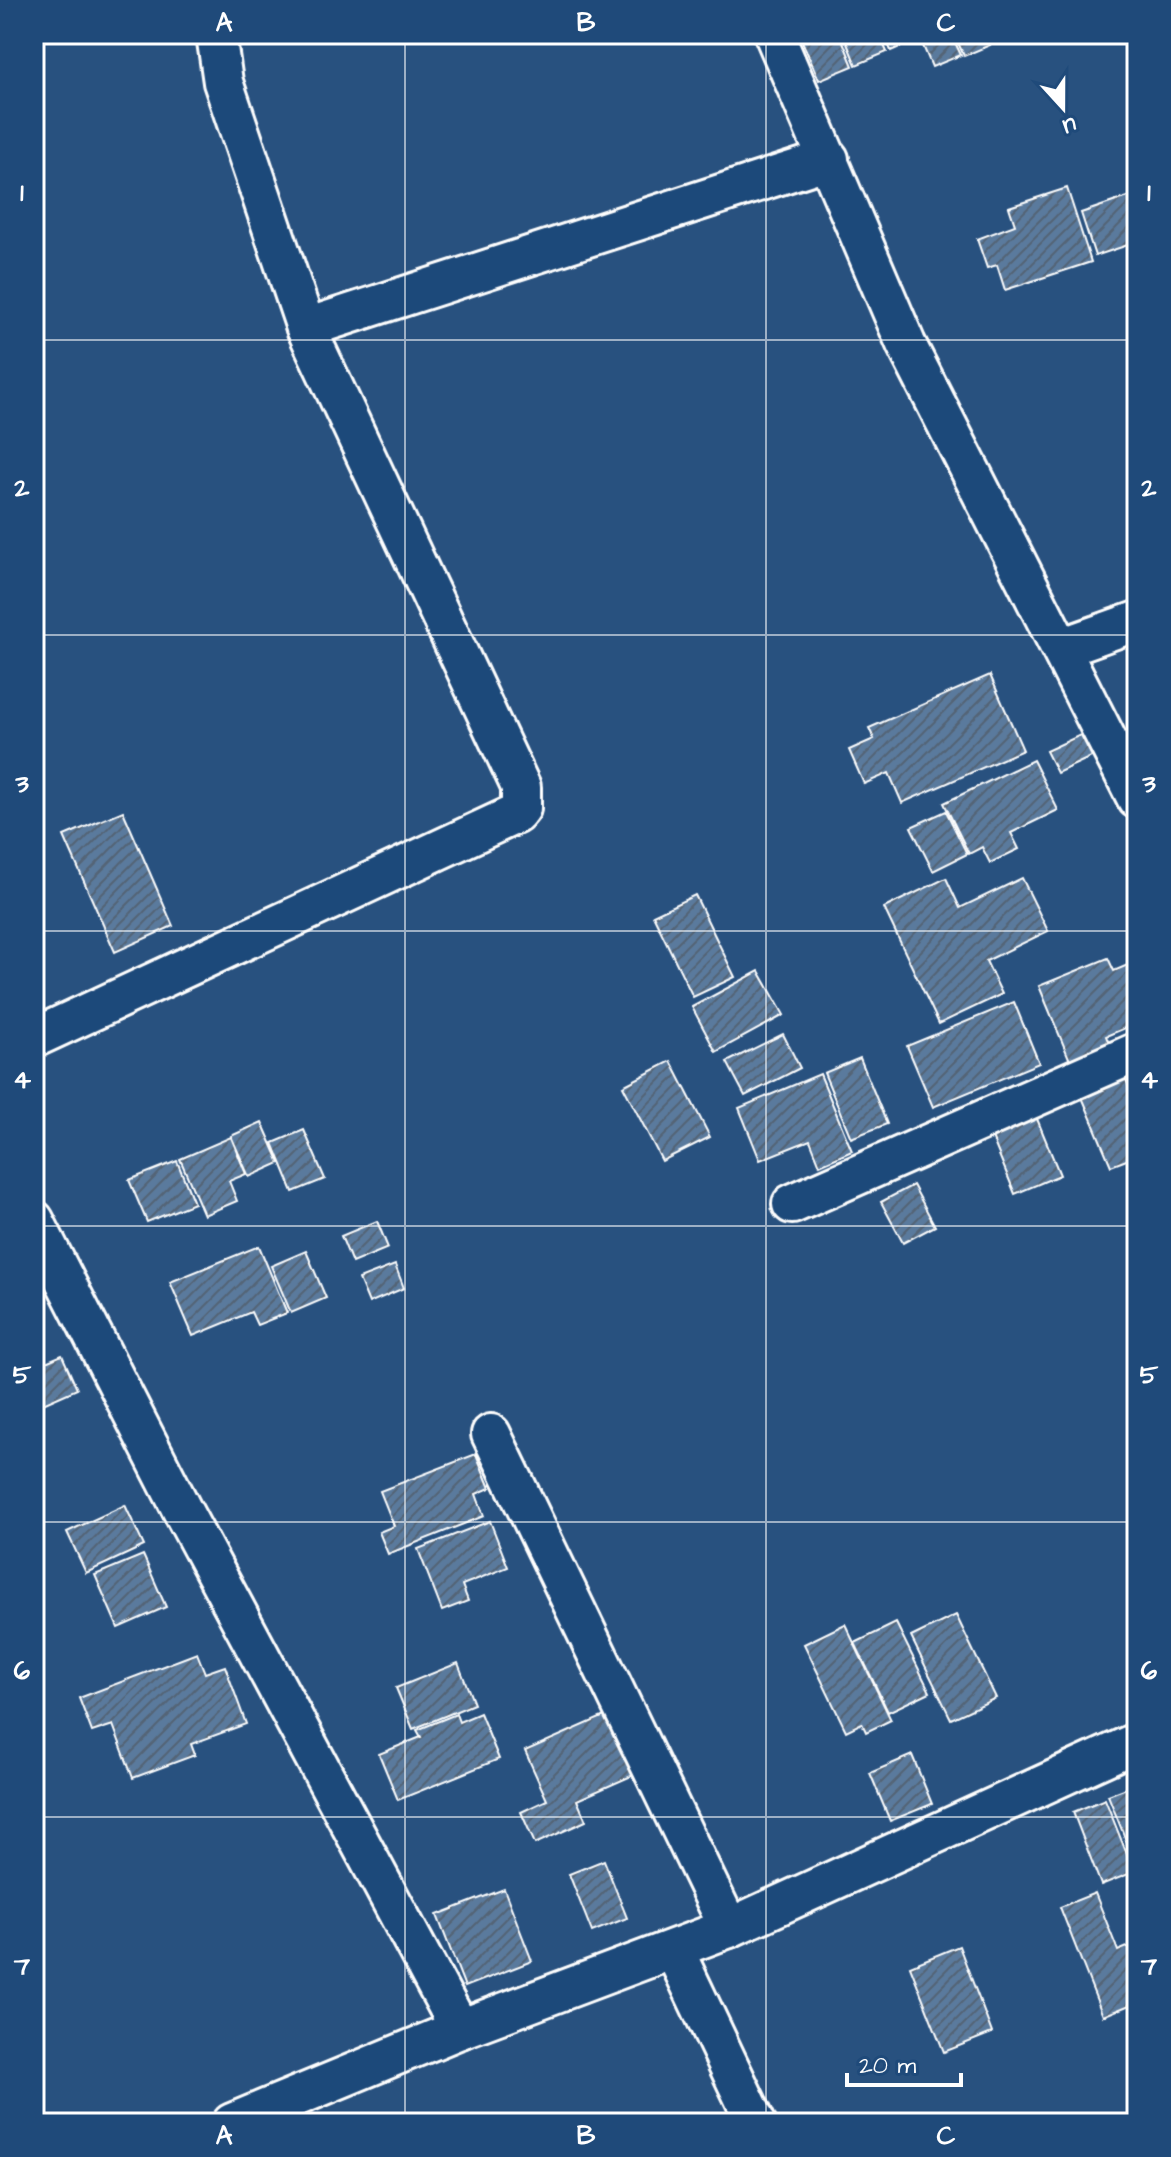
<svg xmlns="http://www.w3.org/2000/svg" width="1171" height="2157" font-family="'Architects Daughter',sans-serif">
<defs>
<pattern id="building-hatch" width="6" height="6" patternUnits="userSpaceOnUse" patternTransform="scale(2)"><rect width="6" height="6" fill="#5a7a9d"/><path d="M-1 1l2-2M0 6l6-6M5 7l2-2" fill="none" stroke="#536374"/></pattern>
</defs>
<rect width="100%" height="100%" fill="#28517f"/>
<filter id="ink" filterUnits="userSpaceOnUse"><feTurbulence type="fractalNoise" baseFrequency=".0125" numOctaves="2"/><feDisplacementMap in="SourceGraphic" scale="16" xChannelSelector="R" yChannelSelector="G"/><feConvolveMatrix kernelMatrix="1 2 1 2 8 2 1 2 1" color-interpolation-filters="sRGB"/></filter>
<g filter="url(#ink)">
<!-- building -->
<g fill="url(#building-hatch)" stroke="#fff" stroke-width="2">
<path d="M819 34H840L853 66 819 80 802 41Z"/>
<path d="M843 34H879L887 52 856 65Z"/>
<path d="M884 34H916L918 39 891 51Z"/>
<path d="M918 34H951L961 55 932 67Z"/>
<path d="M954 34H985L990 45 964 56Z"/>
<path d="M1067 188 1091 262 1005 290 997 265 987 268 977 239 1015 225 1009 207Z"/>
<path d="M1137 194V242L1095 256 1081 213Z"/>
<path d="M990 675 1023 750 902 803 889 773 864 784 849 750 874 739 869 728Z"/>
<path d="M1089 731 1100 753 1057 773 1046 751Z"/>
<path d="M1033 760 1058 810 1011 833 1019 849 990 863 982 847 969 854 944 803Z"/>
<path d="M123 811 173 926 115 952 64 836Z"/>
<path d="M946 811 967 854 933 871 911 827Z"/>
<path d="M946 878 960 908 1022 878 1048 931 986 961 1002 994 939 1024 884 908Z"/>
<path d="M695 895 735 977 693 997 653 915Z"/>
<path d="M1108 958 1114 971 1137 961V1023L1106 1036 1112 1051 1073 1068 1039 986Z"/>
<path d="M759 971 784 1015 716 1052 692 1007Z"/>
<path d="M1014 1002 1039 1063 933 1107 907 1046Z"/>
<path d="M783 1034 800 1068 745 1096 727 1062Z"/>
<path d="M860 1058 887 1124 851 1138 824 1073Z"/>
<path d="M671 1061 710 1137 662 1161 623 1086Z"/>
<path d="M1123 1072 1137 1107V1156L1111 1166 1079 1090Z"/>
<path d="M820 1074 852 1151 820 1165 810 1140 760 1160 739 1108Z"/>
<path d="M1033 1109 1060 1175 1015 1194 988 1128Z"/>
<path d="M262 1122 280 1163 249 1177 231 1136Z"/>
<path d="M304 1130 325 1179 293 1192 273 1143Z"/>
<path d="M231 1137 246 1174 229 1181 237 1201 204 1215 180 1159Z"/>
<path d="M177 1161 194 1203 147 1222 129 1180Z"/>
<path d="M913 1185 935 1226 903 1243 881 1202Z"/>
<path d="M377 1221 388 1248 352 1263 341 1236Z"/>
<path d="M259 1246 287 1313 257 1325 251 1312 193 1336 170 1282Z"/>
<path d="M306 1251 326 1298 291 1313 271 1266Z"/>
<path d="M395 1265 404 1288 369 1303 359 1279Z"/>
<path d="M62 1355 77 1389 34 1408V1367Z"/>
<path d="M476 1454 490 1488 476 1494 484 1516 388 1554 379 1532 394 1526 380 1491Z"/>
<path d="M125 1505 144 1546 86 1573 67 1532Z"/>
<path d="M490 1521 508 1567 462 1585 468 1601 442 1611 418 1549Z"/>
<path d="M143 1555 166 1607 118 1628 95 1575Z"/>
<path d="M956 1615 996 1698 951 1719 911 1637Z"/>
<path d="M896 1623 930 1692 888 1712 855 1643Z"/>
<path d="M845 1624 891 1720 866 1732 862 1723 846 1731 804 1644Z"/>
<path d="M197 1653 205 1673 225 1666 246 1724 191 1744 195 1755 133 1778 113 1725 92 1732 79 1698Z"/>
<path d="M458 1663 474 1704 413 1729 396 1688Z"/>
<path d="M618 1710 645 1770 577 1800 586 1821 535 1844 521 1812 547 1800 525 1751Z"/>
<path d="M480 1713 499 1759 398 1800 379 1754 421 1737 417 1730 456 1714 459 1722Z"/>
<path d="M912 1755 932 1804 890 1821 870 1773Z"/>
<path d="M1137 1784V1868L1108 1795Z"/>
<path d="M1105 1799 1134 1872 1101 1885 1073 1812Z"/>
<path d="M604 1860 627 1918 592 1932 569 1874Z"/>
<path d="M504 1889 532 1961 465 1987 437 1915Z"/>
<path d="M1095 1893 1118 1951 1137 1943V2002L1103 2016 1060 1907Z"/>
<path d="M959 1946 992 2033 944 2052 910 1966Z"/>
</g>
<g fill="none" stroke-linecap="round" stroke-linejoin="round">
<!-- minor casing -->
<g stroke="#fff" stroke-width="44">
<g id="minor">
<path d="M216 34 223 82 306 328"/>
<path d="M774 34 906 344 1137 799"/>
<path d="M1061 648 1137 621"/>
<path d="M34 1038 516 814 521 808V787L306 328 829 159"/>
<path d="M792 1204 1137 1052"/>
<path d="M34 1220 182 1510 460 2029"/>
<path d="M491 1434 729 1928"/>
<path d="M674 1950 756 2123"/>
<path d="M232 2123 460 2029 729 1928 1137 1742"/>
</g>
</g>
<!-- minor -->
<use href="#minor" stroke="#1f4a7a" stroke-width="38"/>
</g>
</g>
<!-- grid -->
<path fill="none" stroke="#fff" stroke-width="2" stroke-opacity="0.55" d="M405 34V2123M766 34V2123M34 340H1137M34 635H1137M34 931H1137M34 1226H1137M34 1522H1137M34 1817H1137"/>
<!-- margin -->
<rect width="1171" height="2157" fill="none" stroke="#1f4a7a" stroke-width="88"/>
<!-- north arrow -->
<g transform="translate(1063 108) rotate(159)" stroke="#1f4a7a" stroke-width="6" paint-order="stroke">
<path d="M0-6L14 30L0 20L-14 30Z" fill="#ffffff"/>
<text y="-12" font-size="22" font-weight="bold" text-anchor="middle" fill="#ffffff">U</text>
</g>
<!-- scale -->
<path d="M847 2073v12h114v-12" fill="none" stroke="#ffffff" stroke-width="4"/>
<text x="859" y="2073" font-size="24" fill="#ffffff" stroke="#1f4a7a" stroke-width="6" paint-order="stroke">20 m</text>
<rect x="44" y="44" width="1083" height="2069" fill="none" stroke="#fff" stroke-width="3"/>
<g font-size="26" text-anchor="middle" font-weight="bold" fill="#fff">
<text x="224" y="31">A</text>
<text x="586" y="31">B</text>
<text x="946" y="31">C</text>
<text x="22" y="201">1</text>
<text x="1149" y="201">1</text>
<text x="22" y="496">2</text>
<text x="1149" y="496">2</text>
<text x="22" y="792">3</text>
<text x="1149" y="792">3</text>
<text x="22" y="1088">4</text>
<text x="1149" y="1088">4</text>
<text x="22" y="1383">5</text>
<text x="1149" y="1383">5</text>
<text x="22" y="1679">6</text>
<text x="1149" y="1679">6</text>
<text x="22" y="1974">7</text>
<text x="1149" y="1974">7</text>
<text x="224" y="2144">A</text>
<text x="586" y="2144">B</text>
<text x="946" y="2144">C</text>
</g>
</svg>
